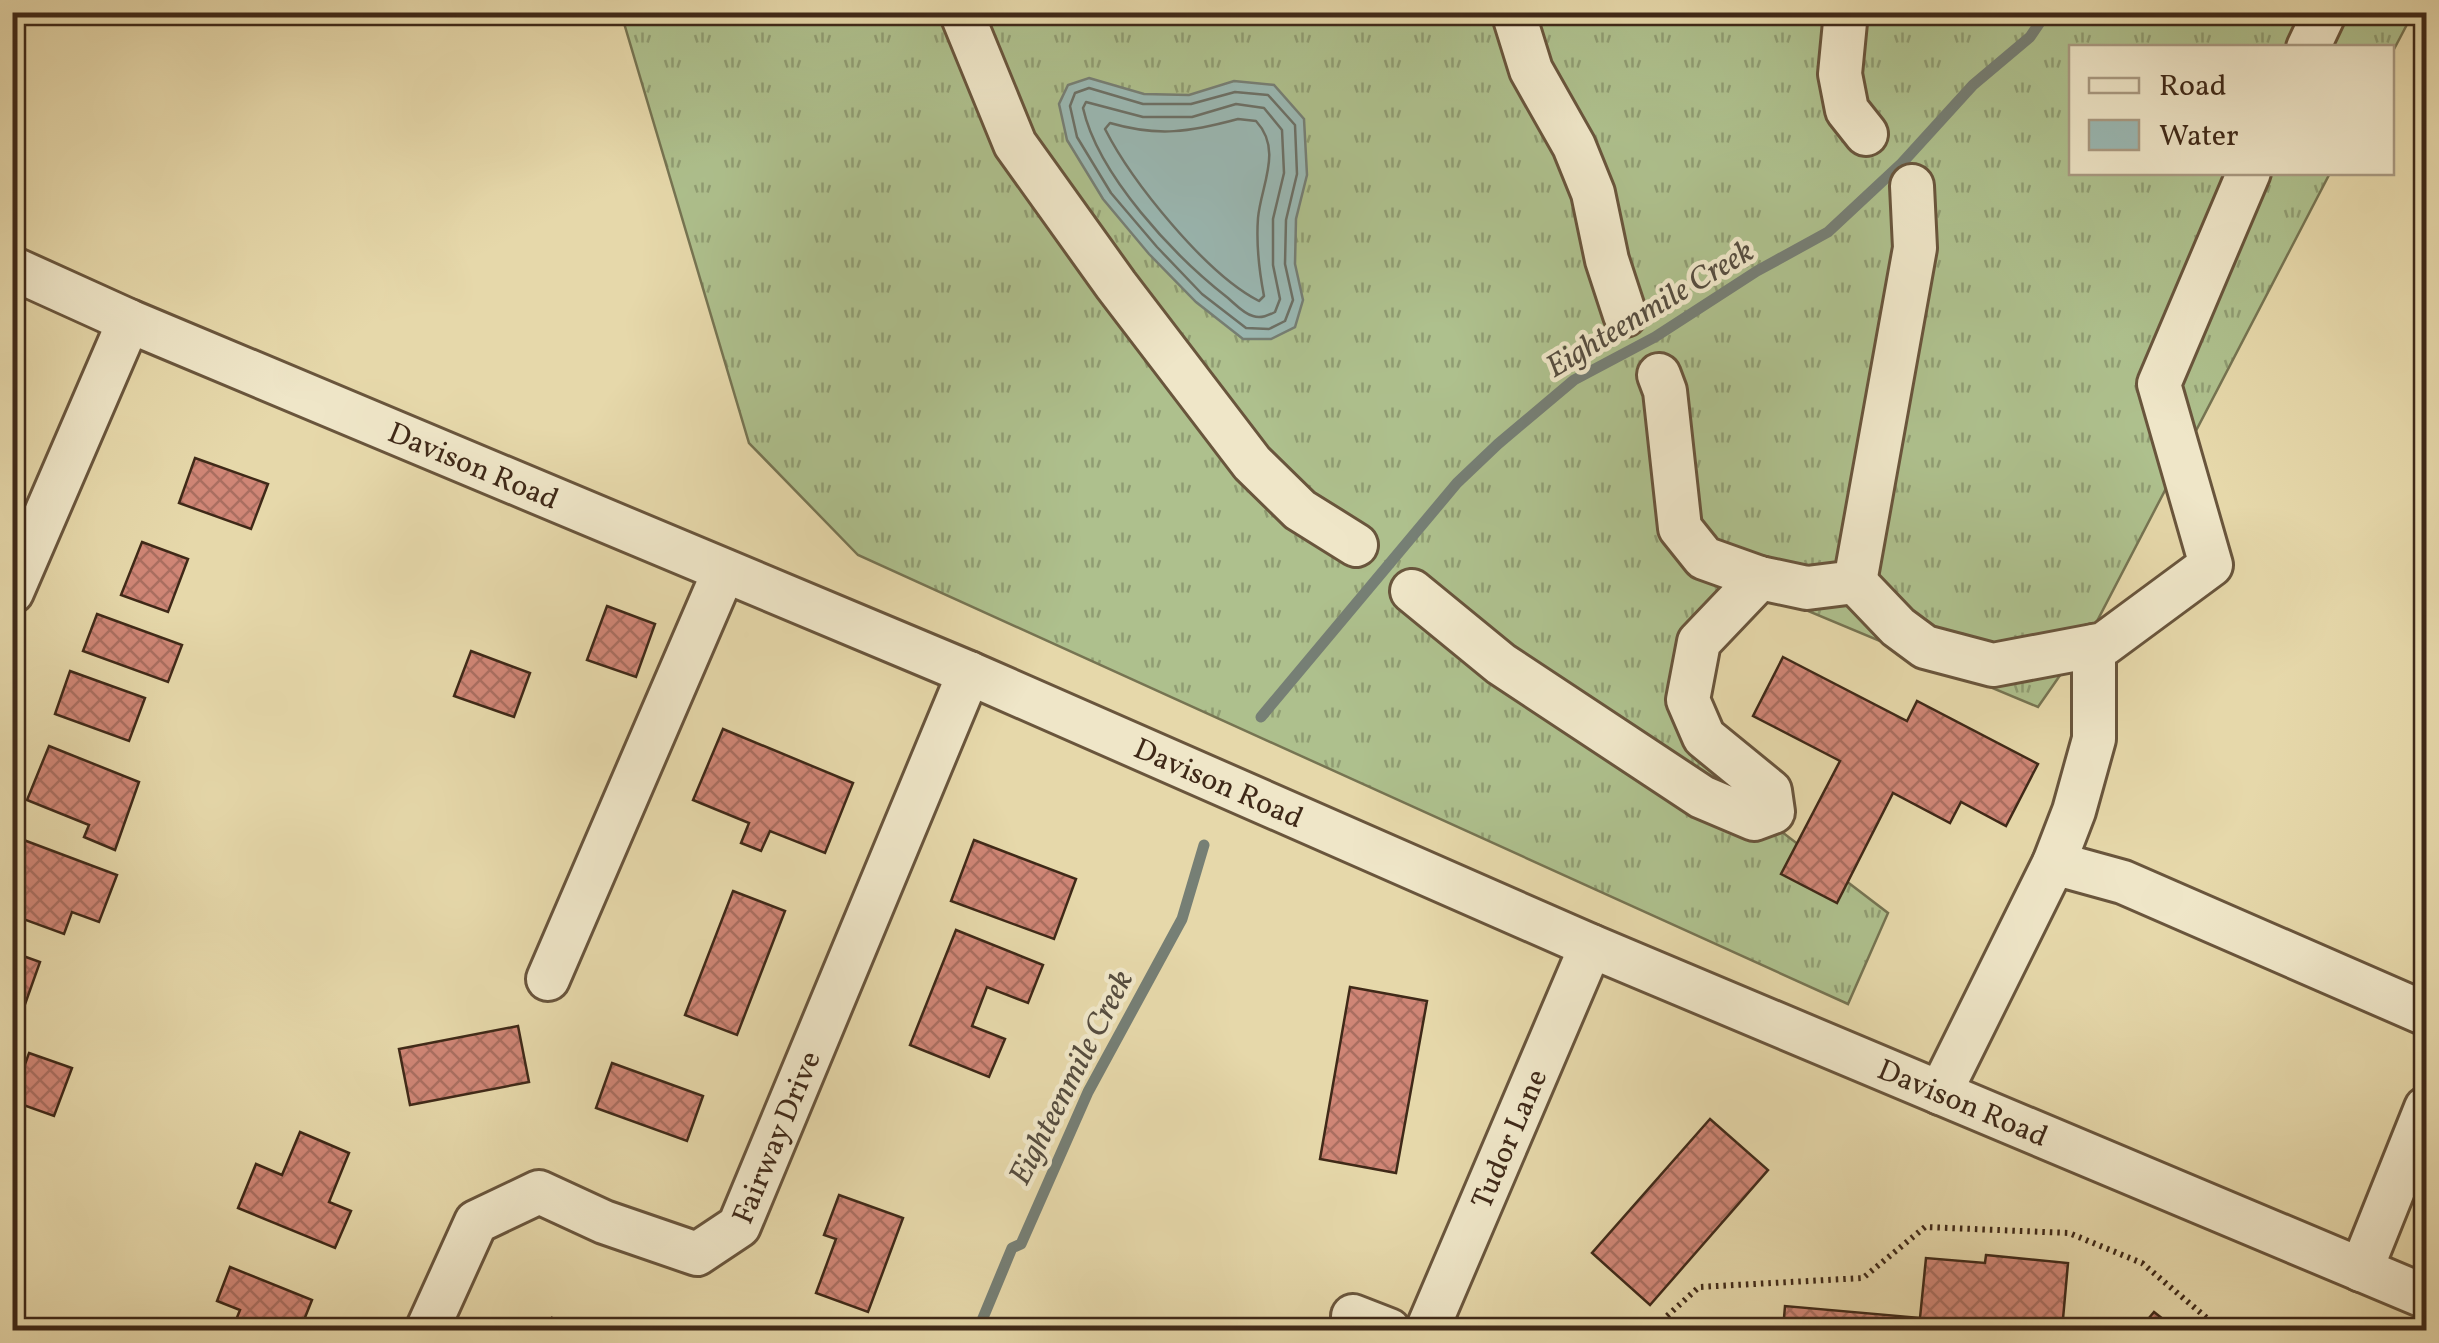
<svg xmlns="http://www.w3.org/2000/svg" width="2439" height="1343" font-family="Vollkorn,serif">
<defs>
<pattern id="grass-tufts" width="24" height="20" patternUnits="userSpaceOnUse" patternTransform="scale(2.5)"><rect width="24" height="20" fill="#aec08d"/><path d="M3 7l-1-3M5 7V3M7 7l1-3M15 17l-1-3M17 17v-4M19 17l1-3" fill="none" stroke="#8f9c72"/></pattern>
<pattern id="building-cross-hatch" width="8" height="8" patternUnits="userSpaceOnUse" patternTransform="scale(2.5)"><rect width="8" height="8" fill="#d08676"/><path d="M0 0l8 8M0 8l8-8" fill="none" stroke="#aa6e60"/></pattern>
</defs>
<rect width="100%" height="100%" fill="#e6d8aa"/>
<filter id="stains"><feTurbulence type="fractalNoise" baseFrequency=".002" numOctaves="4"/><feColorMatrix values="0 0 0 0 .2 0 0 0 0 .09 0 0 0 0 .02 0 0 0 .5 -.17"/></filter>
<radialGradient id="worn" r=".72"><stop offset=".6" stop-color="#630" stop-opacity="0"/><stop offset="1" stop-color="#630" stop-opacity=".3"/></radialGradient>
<!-- grass -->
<path fill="url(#grass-tufts)" stroke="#767452" stroke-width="2.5" d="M621 13H2413L2392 53V48H2072V172L2330 173 2095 625 2038 707 1734 580 1687 744 1778 829 1888 913 1848 1004 858 555 749 443Z"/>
<!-- water -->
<path fill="#9ab8b3" stroke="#767f75" stroke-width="2.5" d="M1089 78 1144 94 1189 95 1234 81 1274 85 1304 119 1307 175 1296 219 1295 264 1303 300 1295 327 1271 339H1243L1196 302 1149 254 1103 199 1067 140 1059 104 1068 85Z"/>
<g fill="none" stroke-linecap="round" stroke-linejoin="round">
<!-- shore -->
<g stroke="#6c7066" stroke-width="2.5">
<path d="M1089 88 1143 104H1191L1235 92 1268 95 1295 125 1297 174 1286 220 1285 264 1293 300 1285 321 1269 329 1246 328 1202 294 1157 247 1111 193 1077 137 1070 106 1075 93Z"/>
<path d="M1086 102 1143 117H1192L1236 104 1264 108 1282 130 1284 173 1273 219V265L1280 299 1275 312C1269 315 1261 319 1253 316 1244 314 1235 304 1228 298 1174 256 1098 175 1083 108Z"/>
<path d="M1238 119 1256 121C1283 150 1261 185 1258 218 1256 245 1259 270 1264 296L1259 301C1206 274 1132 182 1105 129L1110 123C1158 137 1190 132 1238 119Z"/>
</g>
<!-- stream -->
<g stroke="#767f75" stroke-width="11">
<path d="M1261 717 1457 483 1498 444 1574 380 1655 337 1757 271 1828 232 1902 163 1973 85 2030 37 2047 12"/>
<path d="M978 1330 1012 1248 1021 1244 1088 1092 1182 919 1204 845"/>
</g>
</g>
<!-- building -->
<g fill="url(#building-cross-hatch)" stroke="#3f2918" stroke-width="2.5">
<path d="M195 458 268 484 251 529 179 503Z"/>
<path d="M142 542 188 559 168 612 121 595Z"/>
<path d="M607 606 655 624 636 677 587 660Z"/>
<path d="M97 614 182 645 168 682 83 651Z"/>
<path d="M471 651 530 673 514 717 454 696Z"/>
<path d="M1783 657 1907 721 1917 701 2038 764 2006 826 1961 802 1950 823 1893 793 1837 903 1781 874 1840 761 1753 716Z"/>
<path d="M70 671 145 698 129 741 55 714Z"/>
<path d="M723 729 853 783 825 853 770 831 761 851 741 843 749 823 693 800Z"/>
<path d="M49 746 139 782 115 850 84 837 89 825 27 800Z"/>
<path d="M21 839 117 875 99 922 72 912 64 934 12 915V863Z"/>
<path d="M974 840 1076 879 1054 939 951 901Z"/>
<path d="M733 891 785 911 737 1035 685 1015Z"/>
<path d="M956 930 1043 965 1028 1003 987 987 972 1026 1005 1039 989 1077 910 1045Z"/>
<path d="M12 952 40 962 18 1024 12 1021Z"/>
<path d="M1350 987 1427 1001 1396 1173 1320 1159Z"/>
<path d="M518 1026 529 1082 410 1105 399 1049Z"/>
<path d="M29 1053 72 1068 54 1116 12 1101Z"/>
<path d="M612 1063 703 1096 687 1141 596 1108Z"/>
<path d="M1710 1119 1768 1170 1650 1305 1592 1253Z"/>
<path d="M300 1132 349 1153 329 1202 351 1211 335 1248 238 1208 256 1164 282 1175Z"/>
<path d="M839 1195 903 1218 868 1312 816 1293 836 1239 824 1235Z"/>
<path d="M1986 1255 2068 1263 2062 1330H1783L1785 1306 1920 1318 1926 1258 1985 1263Z"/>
<path d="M230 1267 312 1300 300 1330H232L240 1310 217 1301Z"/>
<path d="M2154 1312 2177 1330H2139Z"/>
<path d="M552 1318 581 1330 585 1320 612 1330H547Z"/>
</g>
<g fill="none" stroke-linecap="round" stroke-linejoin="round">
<!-- minor casing -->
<g stroke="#69553c" stroke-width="48">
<g id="minor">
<path d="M961 12 1015 144 1116 285 1252 463 1300 510 1356 545"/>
<path d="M1513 12 1531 70 1574 146 1593 193 1607 260 1625 315"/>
<path d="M1846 12 1840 74 1847 110 1866 134"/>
<path d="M2308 48 2325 12"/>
<path id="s1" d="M12 268 129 321 969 673 1591 946 2426 1297"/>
<path d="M1659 375 1665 391 1680 528 1704 558 1760 578 1807 588 1855 582 1915 248 1912 186"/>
<path d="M1855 582 1898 627 1925 647 1993 665 2104 644 2211 565 2159 384 2249 172"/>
<path d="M1412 591 1501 664 1702 797 1754 819 1773 812 1770 791 1704 737 1688 700 1699 642 1760 578"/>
<path d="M12 592 129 321"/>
<path d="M2054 863 2074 811 2094 739V646"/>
<path d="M548 979 724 571"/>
<path d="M1940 1093 2054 863 2123 882 2426 1014"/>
<path d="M2361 1270 2426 1108"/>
<path d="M1353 1316 1389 1330"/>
<path id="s2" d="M427 1330 476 1222 539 1192 604 1222 697 1254 739 1226 969 673"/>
<path id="s3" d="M1427 1330 1591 946"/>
</g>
</g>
<!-- path -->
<path stroke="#3f2918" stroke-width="6" stroke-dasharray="2.5 5" stroke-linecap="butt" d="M1656 1326 1699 1287 1863 1278 1925 1227 2069 1233 2142 1263 2221 1330"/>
<!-- minor -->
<use href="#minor" stroke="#efe6c8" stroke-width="42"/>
</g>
<g text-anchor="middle" stroke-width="9" stroke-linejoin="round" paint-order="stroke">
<!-- street labels -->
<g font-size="30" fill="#3f2918" stroke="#efe6c8">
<text dy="10" stroke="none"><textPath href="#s1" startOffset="502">Davison Road</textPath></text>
<text dy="10" stroke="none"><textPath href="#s1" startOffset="1312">Davison Road</textPath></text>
<text dy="10" stroke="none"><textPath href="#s1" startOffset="2122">Davison Road</textPath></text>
<text dy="10" stroke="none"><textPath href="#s2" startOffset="505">Fairway Drive</textPath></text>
<text dy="10" stroke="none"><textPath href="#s3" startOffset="208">Tudor Lane</textPath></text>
</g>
<!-- water labels -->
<g font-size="32" font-style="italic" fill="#564d3f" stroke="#efe6c8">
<text transform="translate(1649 308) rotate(-31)" y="11">Eighteenmile Creek</text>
<text transform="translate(1070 1077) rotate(-63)" y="11">Eighteenmile Creek</text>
</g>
</g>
<!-- margin -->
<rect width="2439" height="1343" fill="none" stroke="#e6d8aa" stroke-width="50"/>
<rect x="15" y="15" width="2409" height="1313" fill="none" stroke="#3f2918" stroke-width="5"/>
<rect x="25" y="25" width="2389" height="1293" fill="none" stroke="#3f2918" stroke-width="2.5"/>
<!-- legend -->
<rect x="2069" y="45" width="325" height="130" fill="#efe6c8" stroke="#a99a82" stroke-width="2.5"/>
<rect x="2089" y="78" width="50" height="15" fill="#efe6c8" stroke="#a99a82" stroke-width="2.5"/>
<text x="2159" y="95" font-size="30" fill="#3f2918">Road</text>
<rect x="2089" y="120" width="50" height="30" fill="#9ab8b3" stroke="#a99a82" stroke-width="2.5"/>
<text x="2159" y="145" font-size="30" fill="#3f2918">Water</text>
<rect width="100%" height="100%" filter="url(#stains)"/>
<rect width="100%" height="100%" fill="url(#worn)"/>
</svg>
